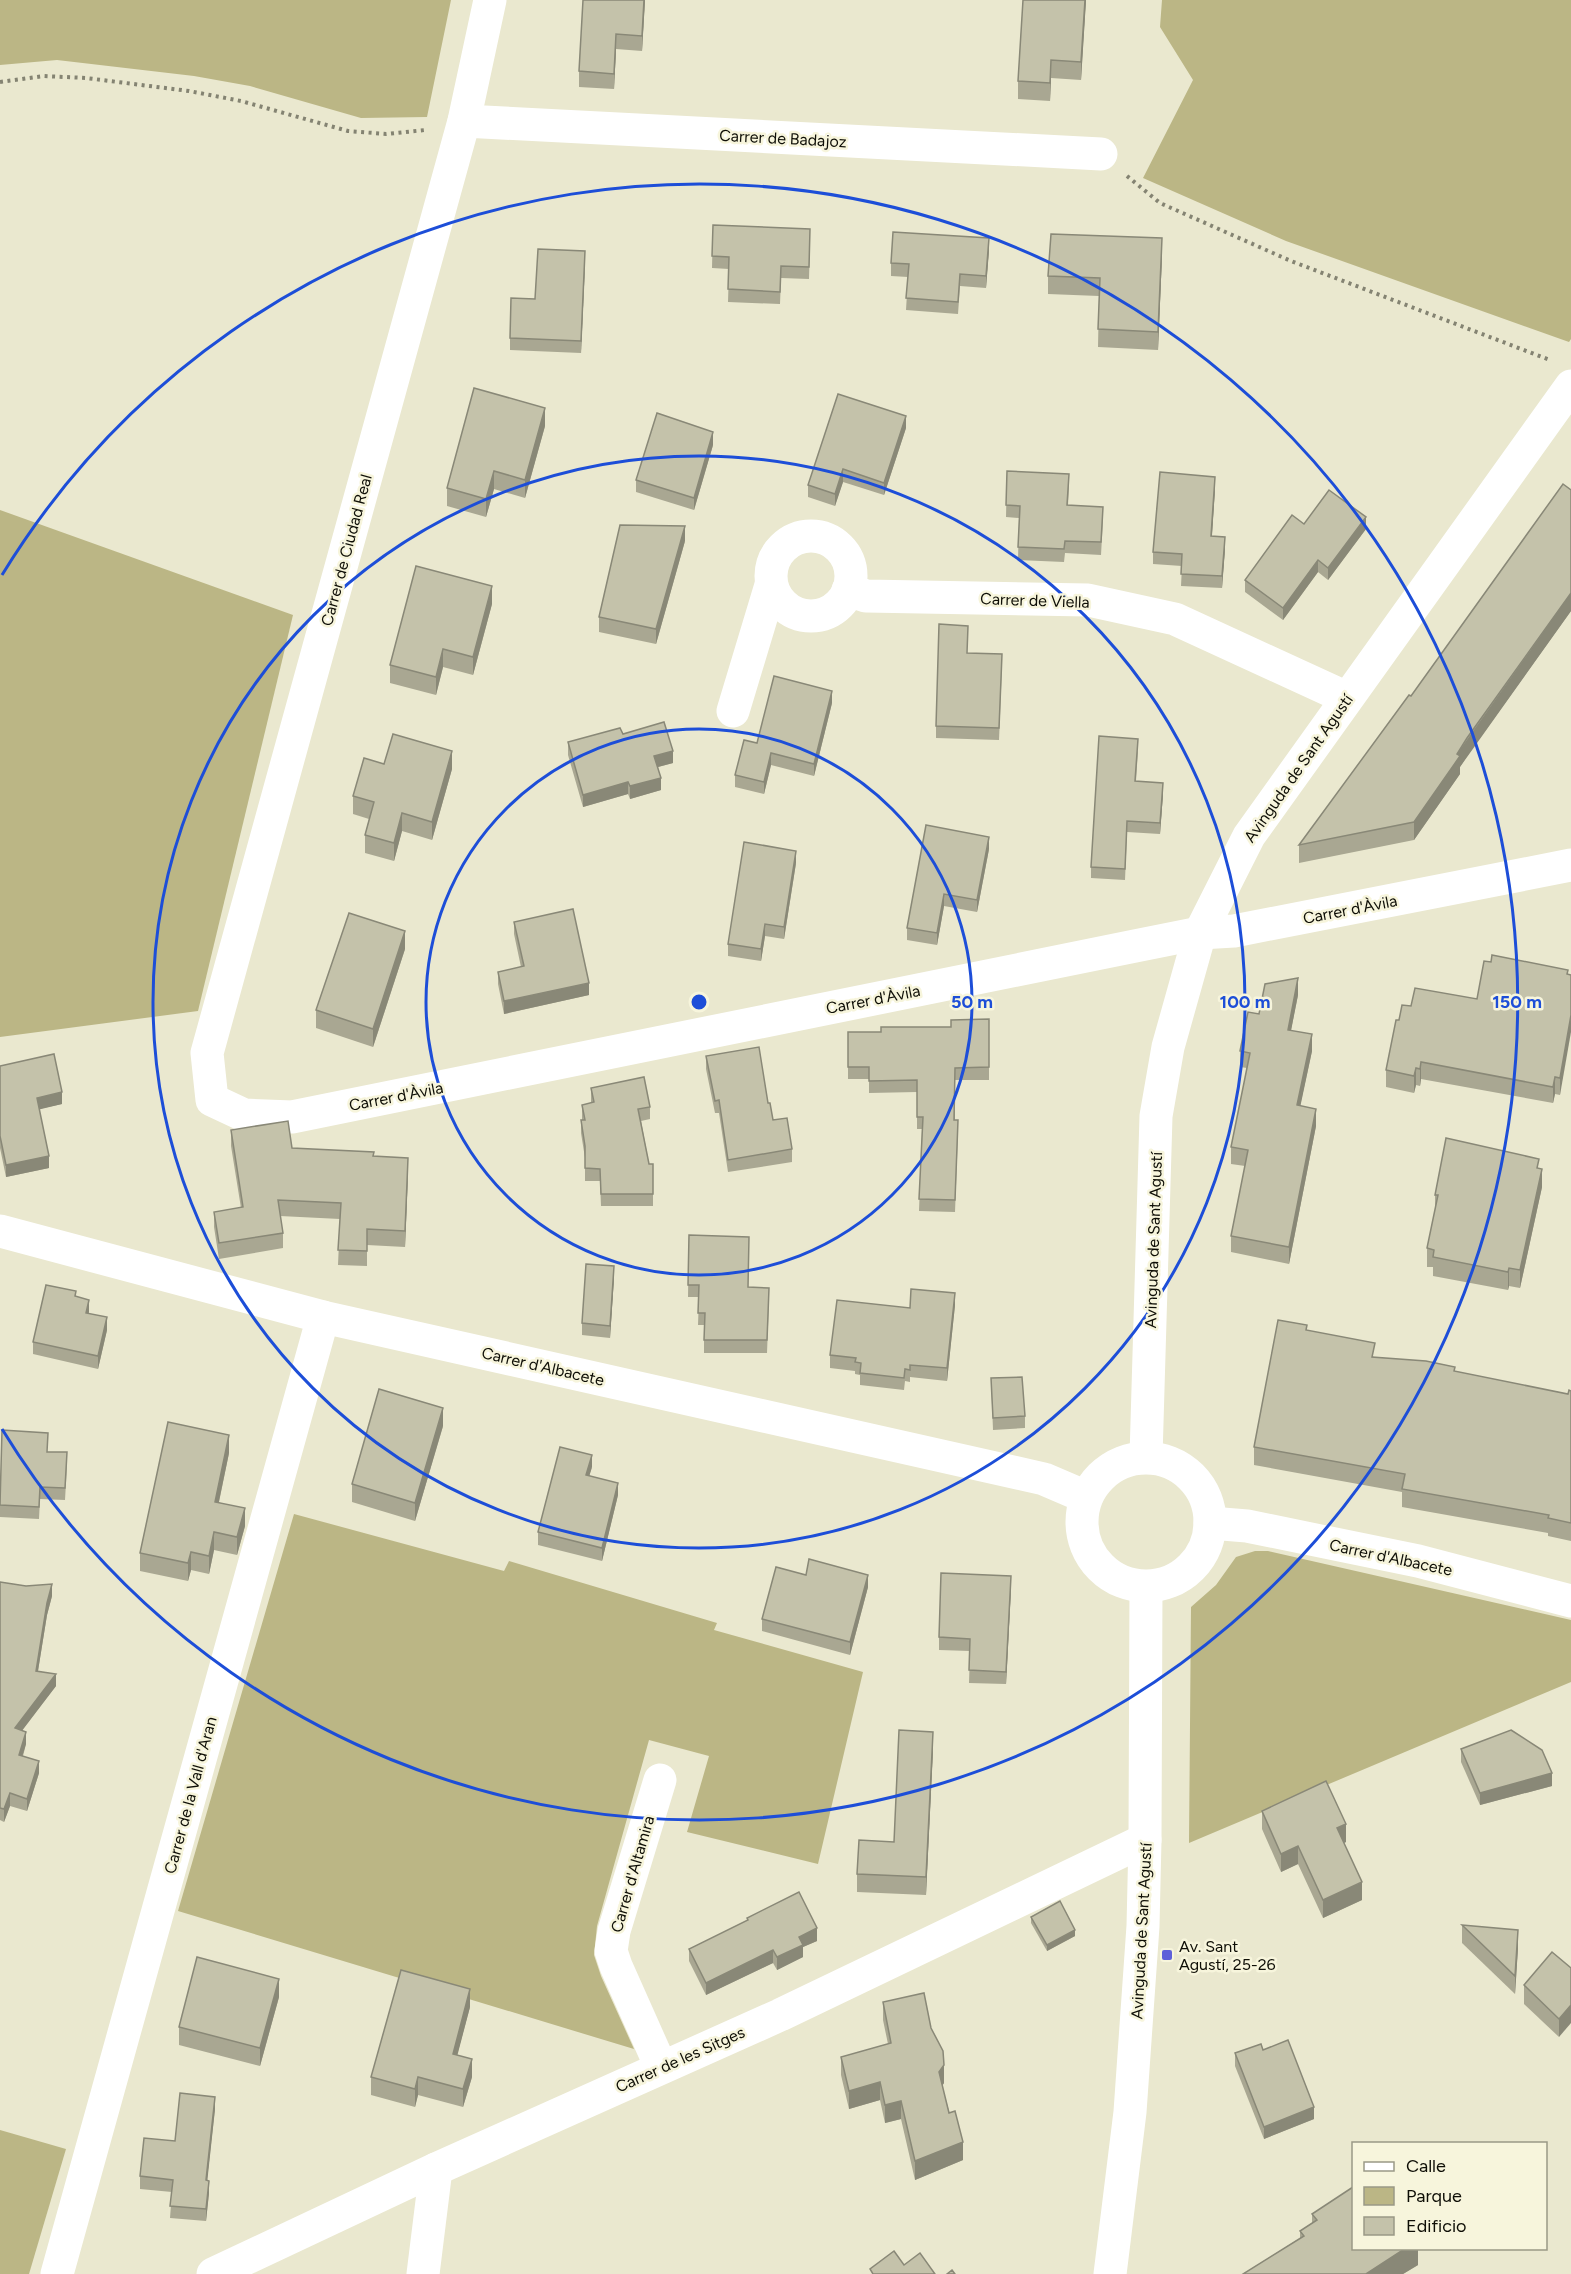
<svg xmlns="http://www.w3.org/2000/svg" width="1571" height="2274" font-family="Figtree,sans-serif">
<rect width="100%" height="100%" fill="#eae8cf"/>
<!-- green -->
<g fill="#bbb685">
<path d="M0 0H451L427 117 361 118 250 86 194 76 57 60 0 65Z"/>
<path d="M1162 0H1571V339L1569 342 1286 241 1143 178 1193 80 1160 27Z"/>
<path d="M0 510 293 615 198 1011 0 1037Z"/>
<path d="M294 1514 504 1571 509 1561 717 1623 714 1630 863 1672 818 1864 687 1832 709 1756 649 1740 597 1926 594 1955 601 1976 634 2049 178 1911Z"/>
<path d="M1255 1551H1268L1571 1620V1682L1189 1843 1191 1607 1216 1585 1236 1557Z"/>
<path d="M0 2130 66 2149 29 2274H0Z"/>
</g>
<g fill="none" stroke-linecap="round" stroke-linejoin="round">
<!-- path -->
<g stroke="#848372" stroke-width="4" stroke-dasharray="3 4.5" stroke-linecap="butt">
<path d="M0 82 44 76 86 78 189 91 241 101 348 131 386 134 425 130"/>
<path d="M1127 176 1160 203 1291 261 1550 360"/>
</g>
<!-- minor -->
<g stroke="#fff" stroke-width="33">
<path d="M490 0 464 121 207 1053 212 1100 244 1115 292 1117 1135 946 1200 933 1234 931 1571 865"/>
<path d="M464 121 1101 154"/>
<circle cx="811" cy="576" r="40"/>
<path d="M848 590 866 596 1088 600 1175 619 1347 698"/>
<path d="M733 711 771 585"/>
<path d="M0 1231 323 1317 1044 1479 1086 1497"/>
<path d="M660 1780 614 1931 611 1951 616 1966 661 2067"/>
<path d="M57 2274 323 1317"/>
<path d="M213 2274 436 2169 780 2015 1145 1840"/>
<path d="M423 2274 436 2169"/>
</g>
<!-- tertiary -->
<g stroke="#fff" stroke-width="33">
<path d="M1146 1457 1156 1116 1168 1047 1200 933 1249 836 1571 386"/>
<circle cx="1146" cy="1522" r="64"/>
<path d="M1210 1523 1247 1526 1418 1561 1571 1601"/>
<path d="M1110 2274 1130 2112 1143 1926 1145 1840 1146 1587"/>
</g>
</g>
<!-- wall -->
<g fill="#a9a792">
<path d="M645 0 642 51 616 49 614 89 579 87V71Z"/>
<path d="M1023 0H1086L1081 80 1051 78 1050 101 1018 99V81Z"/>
<path d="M713 225 810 242 809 279 781 278 780 304 728 302 729 269 712 268Z"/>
<path d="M989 250 986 288 960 286 958 314 906 310 908 277 891 276V263Z"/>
<path d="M1162 256 1158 350 1098 347 1099 296 1048 294V276Z"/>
<path d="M585 264 581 353 510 350V338L535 299Z"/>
<path d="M545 426 525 498 494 489 486 517 447 506V488Z"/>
<path d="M906 428 884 495 843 482 835 506 808 497V485Z"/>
<path d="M713 445 694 510 636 492V480Z"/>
<path d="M1007 471 1069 486 1068 505 1103 519 1101 555 1065 553 1064 562 1018 560 1019 518 1006 517Z"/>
<path d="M1215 489 1212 536 1225 549 1222 588 1181 586 1182 566 1153 564V552Z"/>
<path d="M1571 490V611L1467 756 1460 767V774L1414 840 1299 863V845L1411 696Z"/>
<path d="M1366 529 1328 580 1318 572 1283 620 1245 592V580Z"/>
<path d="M685 541 656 644 599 632V617Z"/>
<path d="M492 604 473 675 443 667 436 695 390 683V665Z"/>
<path d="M1002 666 999 740 936 738V726Z"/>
<path d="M832 703 814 776 771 765 764 794 735 787V775Z"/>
<path d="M623 734 673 763 658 767 661 790 630 799 628 794 583 807 568 755V742Z"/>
<path d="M1138 750 1136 781 1163 794 1160 834 1127 832 1125 880 1091 878V867Z"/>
<path d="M384 764 452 769 432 840 402 831 394 861 365 853V835L369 819 353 814V796Z"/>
<path d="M989 849 977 912 944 906 937 945 907 940V928Z"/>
<path d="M796 863 784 939 765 936 761 961 728 956V944Z"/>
<path d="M514 922 589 995 504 1014 498 984V972L521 967 514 934Z"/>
<path d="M405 949 373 1047 316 1028V1010Z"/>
<path d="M1568 970 1560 1095 1555 1094 1553 1103 1421 1079 1420 1086 1416 1085 1414 1093 1386 1087V1070L1399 1020 1411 1006 1477 999Z"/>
<path d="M1298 995 1291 1030 1312 1051 1300 1106 1316 1126 1289 1264 1231 1252V1236L1245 1166 1231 1164V1147L1247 1068 1240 1067V1051L1259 1014Z"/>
<path d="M989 1019V1080H955V1120L958 1133 955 1212 919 1211 922 1129H917V1092L869 1093V1079H848V1032H881L951 1027Z"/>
<path d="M706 1056 768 1103 773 1120 792 1149V1162L728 1172 719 1113H715L706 1069Z"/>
<path d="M0 1066 62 1104 39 1109 49 1168 6 1177 0 1148Z"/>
<path d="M591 1088 650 1107V1119L641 1121 649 1164H653V1206H601L600 1181H585V1158L581 1133V1120H582V1105L591 1103Z"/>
<path d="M231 1130 292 1148 374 1156 408 1173 405 1247 367 1245V1266L338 1265 340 1219 280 1216 283 1233V1248L219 1259 214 1227V1212L241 1208 231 1146Z"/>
<path d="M1539 1168 1542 1187 1520 1288 1509 1286 1508 1290 1433 1276V1267H1427V1248L1435 1212V1195Z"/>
<path d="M689 1235 749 1250 748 1287 769 1300 767 1353H704V1325H698L699 1297H688Z"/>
<path d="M614 1278 610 1338 582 1335V1323Z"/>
<path d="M76 1297 89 1313 107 1330 98 1369 33 1354V1342Z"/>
<path d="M955 1305 947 1381 910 1377V1382L905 1381 904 1390 860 1385V1375L855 1374V1371L830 1368V1355L910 1308Z"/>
<path d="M1307 1330 1375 1357 1568 1394 1571 1391V1541L1548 1536V1533L1402 1507V1492L1254 1465V1447Z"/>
<path d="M991 1378 1025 1416V1428L993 1430Z"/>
<path d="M443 1426 415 1521 352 1502V1484Z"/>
<path d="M47 1452 67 1465 65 1500 40 1499 39 1519 0 1517V1481Z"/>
<path d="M229 1453 219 1502 245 1526 237 1555 214 1550 209 1574 191 1570 188 1581 140 1571V1553Z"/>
<path d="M592 1467 589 1476 618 1495 602 1561 538 1545V1532Z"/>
<path d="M806 1575 868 1587 850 1655 762 1631V1619Z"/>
<path d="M0 1582 52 1596 47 1615 38 1671 56 1686 22 1730 26 1744 23 1756 39 1773 27 1811 10 1806 4 1822 0 1820Z"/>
<path d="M1011 1588 1006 1684 969 1683 970 1651 939 1650V1637Z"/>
<path d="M1461 1749 1552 1786 1480 1805 1461 1762Z"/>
<path d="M933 1750 926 1895 857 1892V1874L894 1842Z"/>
<path d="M1262 1811 1346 1842 1344 1843 1362 1900 1323 1918 1298 1864 1281 1872 1262 1829Z"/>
<path d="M1031 1917 1075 1936 1047 1951 1031 1923Z"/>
<path d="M747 1918 817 1941 803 1947V1957L777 1970 773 1963 706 1995 689 1961V1949L747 1921Z"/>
<path d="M1462 1925 1518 1948 1515 1994 1462 1943Z"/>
<path d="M1571 1968 1559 2037 1524 2004V1985Z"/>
<path d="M279 1997 260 2066 179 2045V2027Z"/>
<path d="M883 2002 931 2028 944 2083 942 2086 963 2160 915 2180 901 2119 885 2123 880 2100 849 2109 841 2075V2057L888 2044 883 2020Z"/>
<path d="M470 2007 457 2055 472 2077 463 2107 418 2095 415 2107 371 2095V2077Z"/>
<path d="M1263 2050 1314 2119 1264 2139 1235 2066V2053Z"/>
<path d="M215 2109 207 2180 209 2193 206 2221 170 2218 172 2192 140 2189V2176L175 2141Z"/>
<path d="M1312 2214 1418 2248V2265L1403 2274H1243L1300 2238V2231L1312 2223Z"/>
</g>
<!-- shaded-wall -->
<g fill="#898877">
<path d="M644 0H645L642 51V36Z"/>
<path d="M1085 0H1086L1081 80V62Z"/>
<path d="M616 34V49L614 89V74Z"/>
<path d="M1051 60V78L1050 101V83Z"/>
<path d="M989 238V250L986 288V276Z"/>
<path d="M1162 238V256L1158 350V332Z"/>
<path d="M585 251V264L581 353V341Z"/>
<path d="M545 408V426L525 498V480Z"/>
<path d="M906 416V428L884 495V483Z"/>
<path d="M713 432V445L694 510V498Z"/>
<path d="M843 469V482L835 506V494Z"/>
<path d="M494 471V489L486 517V499Z"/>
<path d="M1215 477V489L1211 549V536Z"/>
<path d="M1366 517V529L1328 580V568Z"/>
<path d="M685 526V541L656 644V629Z"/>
<path d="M1225 537V549L1222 588V576Z"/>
<path d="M1318 560V572L1283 620V608Z"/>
<path d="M492 586V604L473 675V657Z"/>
<path d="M1571 593V611L1460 767V774L1414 840V822L1457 754Z"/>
<path d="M443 649V667L436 695V677Z"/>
<path d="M832 691V703L814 776V764Z"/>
<path d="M452 751V769L432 840V822Z"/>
<path d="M673 751V763L654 768V756Z"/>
<path d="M771 753V765L764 794V782Z"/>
<path d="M661 778V790L630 799V786Z"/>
<path d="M628 782V794L583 807V795Z"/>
<path d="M1163 783V794L1160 834V823Z"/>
<path d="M402 813V831L394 861V843Z"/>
<path d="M989 837V849L977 912V900Z"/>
<path d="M796 851V863L784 939V927Z"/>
<path d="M944 894V906L937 945V933Z"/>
<path d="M765 924V936L761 961V949Z"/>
<path d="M405 931V949L373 1047V1029Z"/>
<path d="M1298 978V995L1288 1046V1030Z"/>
<path d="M589 983V995L504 1014V1001Z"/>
<path d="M1571 1015V1032L1560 1095V1078Z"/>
<path d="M1312 1034V1051L1297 1122V1105Z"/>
<path d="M1421 1062V1079L1420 1086V1069Z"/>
<path d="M1416 1068V1085L1414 1093V1076Z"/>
<path d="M1555 1077V1094L1553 1103V1087Z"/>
<path d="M62 1092V1104L37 1110V1098Z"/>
<path d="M1316 1109V1126L1289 1264V1247Z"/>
<path d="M49 1156V1168L6 1177V1165Z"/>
<path d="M408 1158V1173L405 1247V1231Z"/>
<path d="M1542 1169V1187L1520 1288V1270Z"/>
<path d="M614 1266V1278L610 1338V1326Z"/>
<path d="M1509 1268V1286L1508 1290V1272Z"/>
<path d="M955 1293V1305L947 1381V1368Z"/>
<path d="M89 1300V1312L86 1325V1313Z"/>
<path d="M107 1317V1330L98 1369V1356Z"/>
<path d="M443 1408V1426L415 1521V1503Z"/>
<path d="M229 1435V1453L215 1520V1502Z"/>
<path d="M592 1455V1467L586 1487V1475Z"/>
<path d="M618 1483V1495L602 1561V1548Z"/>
<path d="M245 1508V1526L237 1555V1537Z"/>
<path d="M214 1532V1550L209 1574V1556Z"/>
<path d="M191 1552V1570L188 1581V1563Z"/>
<path d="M868 1575V1587L850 1655V1642Z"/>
<path d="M1011 1576V1588L1006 1684V1672Z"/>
<path d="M52 1584V1596L47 1615 36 1683V1671L47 1603Z"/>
<path d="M56 1674V1686L15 1740V1728Z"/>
<path d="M26 1732V1744L19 1767V1755Z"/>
<path d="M933 1732V1750L926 1895V1877Z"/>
<path d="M39 1761V1773L27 1811V1799Z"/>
<path d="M1552 1773V1786L1480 1805V1793Z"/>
<path d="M10 1793V1806L4 1822V1809Z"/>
<path d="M1346 1824V1842L1337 1846V1828Z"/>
<path d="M1298 1846V1864L1281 1872V1854Z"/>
<path d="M1362 1882V1900L1323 1918V1900Z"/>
<path d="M817 1928V1941L803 1947V1957L777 1970V1957L799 1937Z"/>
<path d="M1075 1930V1936L1047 1951V1945Z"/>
<path d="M1518 1930V1948L1515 1994V1976Z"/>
<path d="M773 1950V1963L706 1995V1983Z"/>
<path d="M279 1979V1997L260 2066V2048Z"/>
<path d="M470 1989V2007L453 2072V2054Z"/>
<path d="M1571 2005V2023L1559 2037V2019Z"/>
<path d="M472 2059V2077L463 2107V2089Z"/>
<path d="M944 2065V2083L939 2090V2072Z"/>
<path d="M418 2077V2095L415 2107V2089Z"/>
<path d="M880 2082V2100L849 2109V2091Z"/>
<path d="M215 2097V2109L206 2193V2180Z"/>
<path d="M901 2101V2119L885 2123V2105Z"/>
<path d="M1314 2107V2119L1264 2139V2127Z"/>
<path d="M963 2142V2160L915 2180V2161Z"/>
<path d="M209 2181V2193L206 2221V2209Z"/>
<path d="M1406 2248H1418V2265L1403 2274H1366Z"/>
</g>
<!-- building -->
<g fill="#c4c2aa" stroke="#898877" stroke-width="1.5">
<path d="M583 0H644L642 36 616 34 614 74 579 71Z"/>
<path d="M1023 0H1085L1081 62 1051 60 1050 83 1018 81Z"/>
<path d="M713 225 810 229 809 267 781 266 780 292 728 289 729 257 712 256Z"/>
<path d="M893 232 989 238 986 276 960 274 958 302 906 298 909 264 891 263Z"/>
<path d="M1051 234 1162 238 1158 332 1098 329 1100 278 1048 276Z"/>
<path d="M538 249 585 251 581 341 510 338 511 298 535 299Z"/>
<path d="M474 388 545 408 525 480 494 471 486 499 447 488Z"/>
<path d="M838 394 906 416 884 483 843 469 835 494 808 485Z"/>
<path d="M657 413 713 432 694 498 636 480Z"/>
<path d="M1007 471 1069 474 1067 505 1103 507 1101 542 1065 541 1064 549 1018 547 1020 506 1006 505Z"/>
<path d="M1160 472 1215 477 1211 536 1225 537 1222 576 1181 574 1182 554 1153 552Z"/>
<path d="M1563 484 1571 490V593L1467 738 1457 754 1460 756 1414 822 1299 845 1409 695 1411 696Z"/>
<path d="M1329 490 1366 517 1328 568 1318 560 1283 608 1245 580 1292 515 1304 524Z"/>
<path d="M620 525 685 526 656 629 599 617Z"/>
<path d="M416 566 492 586 473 657 443 649 436 677 390 665Z"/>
<path d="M939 624 968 626 967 653 1002 654 999 728 936 726Z"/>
<path d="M774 676 832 691 814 764 771 753 764 782 735 775 744 740 757 743Z"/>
<path d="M664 722 673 751 654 756 661 778 630 786 628 782 583 795 568 742 620 728 623 734Z"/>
<path d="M393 734 452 751 432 822 402 813 394 843 365 835 374 802 353 796 364 758 384 764Z"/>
<path d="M1099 736 1138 739 1135 781 1163 783 1160 823 1127 821 1125 869 1091 867Z"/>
<path d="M926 825 989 837 977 900 944 894 937 933 907 928Z"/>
<path d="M744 842 796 851 784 927 765 924 761 949 728 944Z"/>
<path d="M573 909 589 983 504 1001 498 972 524 966 514 922Z"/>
<path d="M349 913 405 931 373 1029 316 1010Z"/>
<path d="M1492 955 1568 970 1567 974 1571 975V1015L1560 1078 1555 1077 1553 1087 1421 1062 1420 1069 1416 1068 1414 1076 1386 1070 1396 1020H1399L1402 1005 1411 1006 1415 988 1477 999 1484 961 1491 962Z"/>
<path d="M1298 978 1288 1030 1312 1034 1297 1105 1316 1109 1289 1247 1231 1236 1248 1150 1231 1147 1250 1053 1240 1051 1248 1012 1259 1014 1265 984Z"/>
<path d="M989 1019V1067L955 1068 954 1120H958L955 1200 919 1199 923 1117H917V1080L869 1081V1067H848V1032H881V1027H951V1020Z"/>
<path d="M759 1047 768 1103H770L773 1120 787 1118 792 1149 728 1160 719 1100 715 1101 706 1056Z"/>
<path d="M54 1054 62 1092 37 1098 49 1156 6 1165 0 1136V1066Z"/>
<path d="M644 1077 650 1107 638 1109 649 1164H653V1194H601L600 1169 585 1168V1146L581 1120H585L582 1105 594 1102 591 1088Z"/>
<path d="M288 1121 292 1148 374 1152 373 1156 408 1158 405 1231 367 1229V1251L338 1250 341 1203 278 1200 283 1233 219 1243 214 1212 243 1207 231 1130Z"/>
<path d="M1446 1138 1539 1159 1537 1168 1542 1169 1520 1270 1509 1268 1508 1272 1433 1257 1434 1250 1427 1248 1438 1195H1435Z"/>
<path d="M689 1235 749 1237 748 1287 769 1288 767 1340H704L705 1313H698L699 1285H688Z"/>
<path d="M586 1264 614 1266 610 1326 582 1323Z"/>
<path d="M46 1285 76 1291 75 1296 89 1300 86 1313 107 1317 98 1356 33 1342Z"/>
<path d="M911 1289 955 1293 947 1368 910 1365V1370L905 1369 904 1378 860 1373 861 1363 855 1362 856 1358 830 1355 837 1300 910 1308Z"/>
<path d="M1278 1320 1307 1325 1306 1330 1375 1343 1372 1357 1426 1361 1455 1367 1454 1371 1568 1394 1569 1390 1571 1391V1523L1548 1518 1549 1515 1402 1489 1405 1474 1254 1447Z"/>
<path d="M1022 1377 1025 1416 993 1418 991 1378Z"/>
<path d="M379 1389 443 1408 415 1503 352 1484Z"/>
<path d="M168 1422 229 1435 215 1502 245 1508 237 1537 214 1532 209 1556 191 1552 188 1563 140 1553Z"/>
<path d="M2 1430 48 1433 47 1452H67L65 1488 40 1487 39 1507 0 1505Z"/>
<path d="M560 1447 592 1455 586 1475 618 1483 602 1548 538 1532Z"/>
<path d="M809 1559 868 1575 850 1642 762 1619 776 1567 806 1575Z"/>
<path d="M941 1573 1011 1576 1006 1672 969 1670 970 1639 939 1637Z"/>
<path d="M0 1582 26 1586 52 1584 47 1603 36 1671 56 1674 15 1728 26 1732 19 1755 39 1761 27 1799 10 1793 4 1809 0 1808Z"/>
<path d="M899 1730 933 1732 926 1877 857 1874 859 1840 894 1842Z"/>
<path d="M1511 1730 1542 1750 1552 1773 1480 1793 1461 1749Z"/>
<path d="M1326 1781 1346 1824 1337 1828 1362 1882 1323 1900 1298 1846 1281 1854 1262 1811Z"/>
<path d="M799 1892 817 1928 799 1937 803 1945 777 1957 773 1950 706 1983 689 1949 748 1920 747 1918Z"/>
<path d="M1060 1901 1075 1930 1047 1945 1031 1917Z"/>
<path d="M1462 1925 1518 1930 1515 1976Z"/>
<path d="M1552 1952 1571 1968V2005L1559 2019 1524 1985Z"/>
<path d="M197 1957 279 1979 260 2048 179 2027Z"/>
<path d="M401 1970 470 1989 453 2054 472 2059 463 2089 418 2077 415 2089 371 2077Z"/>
<path d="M924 1993 931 2028 943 2051 944 2065 939 2072 949 2113 955 2111 963 2142 915 2161 901 2101 885 2105 880 2082 849 2091 841 2057 891 2043 883 2002Z"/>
<path d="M1288 2040 1314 2107 1264 2127 1235 2053 1261 2044 1263 2050Z"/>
<path d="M180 2093 215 2097 206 2180 209 2181 206 2209 170 2206 173 2180 140 2176 144 2138 175 2141Z"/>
<path d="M1353 2187V2248H1406L1366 2274H1243L1304 2236 1300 2231 1317 2220 1312 2214Z"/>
<path d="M894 2251 904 2265 920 2253 935 2274H873L870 2269Z"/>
<path d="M952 2270 955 2274H947Z"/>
</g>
<!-- distance rings -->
<g fill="none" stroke="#1d4ed8" stroke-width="3">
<circle cx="699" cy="1002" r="273"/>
<circle cx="699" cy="1002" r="546"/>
<path d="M2 575A818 818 0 1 1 2 1429"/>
</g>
<!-- markers -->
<rect fill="#5f60d9" stroke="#f7f5dc" stroke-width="2" x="1161" y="1949" width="12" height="12" rx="3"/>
<g text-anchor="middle" stroke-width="5" stroke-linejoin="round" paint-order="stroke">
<!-- street labels -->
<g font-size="16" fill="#0e0e06" stroke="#f7f5dc">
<text transform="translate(783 138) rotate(3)" y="6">Carrer de Badajoz</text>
<text transform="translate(346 550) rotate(-75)" y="6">Carrer de Ciudad Real</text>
<text transform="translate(1035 600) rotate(2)" y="6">Carrer de Viella</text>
<text transform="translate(1298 768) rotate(-55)" y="6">Avinguda de Sant Agustí</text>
<text transform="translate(1350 909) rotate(-11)" y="6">Carrer d'Àvila</text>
<text transform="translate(873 999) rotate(-11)" y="6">Carrer d'Àvila</text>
<text transform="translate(396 1096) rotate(-11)" y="6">Carrer d'Àvila</text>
<text transform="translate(1153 1240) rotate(-88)" y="6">Avinguda de Sant Agustí</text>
<text transform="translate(543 1366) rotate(13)" y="6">Carrer d'Albacete</text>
<text transform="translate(1391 1557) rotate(12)" y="6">Carrer d'Albacete</text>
<text transform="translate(190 1795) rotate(-75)" y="6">Carrer de la Vall d'Aran</text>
<text transform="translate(632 1874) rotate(-74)" y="6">Carrer d'Altamira</text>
<text transform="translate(1141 1931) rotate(-87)" y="6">Avinguda de Sant Agustí</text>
<text transform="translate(680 2059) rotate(-24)" y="6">Carrer de les Sitges</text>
</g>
<!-- poi labels -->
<g font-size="16" fill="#0e0e06" stroke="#f7f5dc" text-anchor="start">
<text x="1179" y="1952">Av. Sant<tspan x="1179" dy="18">Agustí, 25-26</tspan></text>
</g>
</g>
<circle cx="699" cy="1002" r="9" fill="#1d4ed8" stroke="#f7f5dc" stroke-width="3"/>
<g font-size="18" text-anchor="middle" font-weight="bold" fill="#1d4ed8" stroke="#f7f5dc" stroke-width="5" stroke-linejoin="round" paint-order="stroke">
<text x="972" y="1008">50 m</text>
<text x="1245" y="1008">100 m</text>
<text x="1517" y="1008">150 m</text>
</g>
<!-- legend -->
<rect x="1352" y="2142" width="195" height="108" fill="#f7f5dc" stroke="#9a9986" stroke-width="1.5"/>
<rect x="1364" y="2162" width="30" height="9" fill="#ffffff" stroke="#9a9986" stroke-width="1.5"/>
<text x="1406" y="2172" font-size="18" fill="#0e0e06">Calle</text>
<rect x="1364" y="2187" width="30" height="18" fill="#bbb685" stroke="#9a9986" stroke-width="1.5"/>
<text x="1406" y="2202" font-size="18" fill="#0e0e06">Parque</text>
<rect x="1364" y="2217" width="30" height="18" fill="#c4c2aa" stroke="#9a9986" stroke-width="1.5"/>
<text x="1406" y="2232" font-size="18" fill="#0e0e06">Edificio</text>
</svg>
